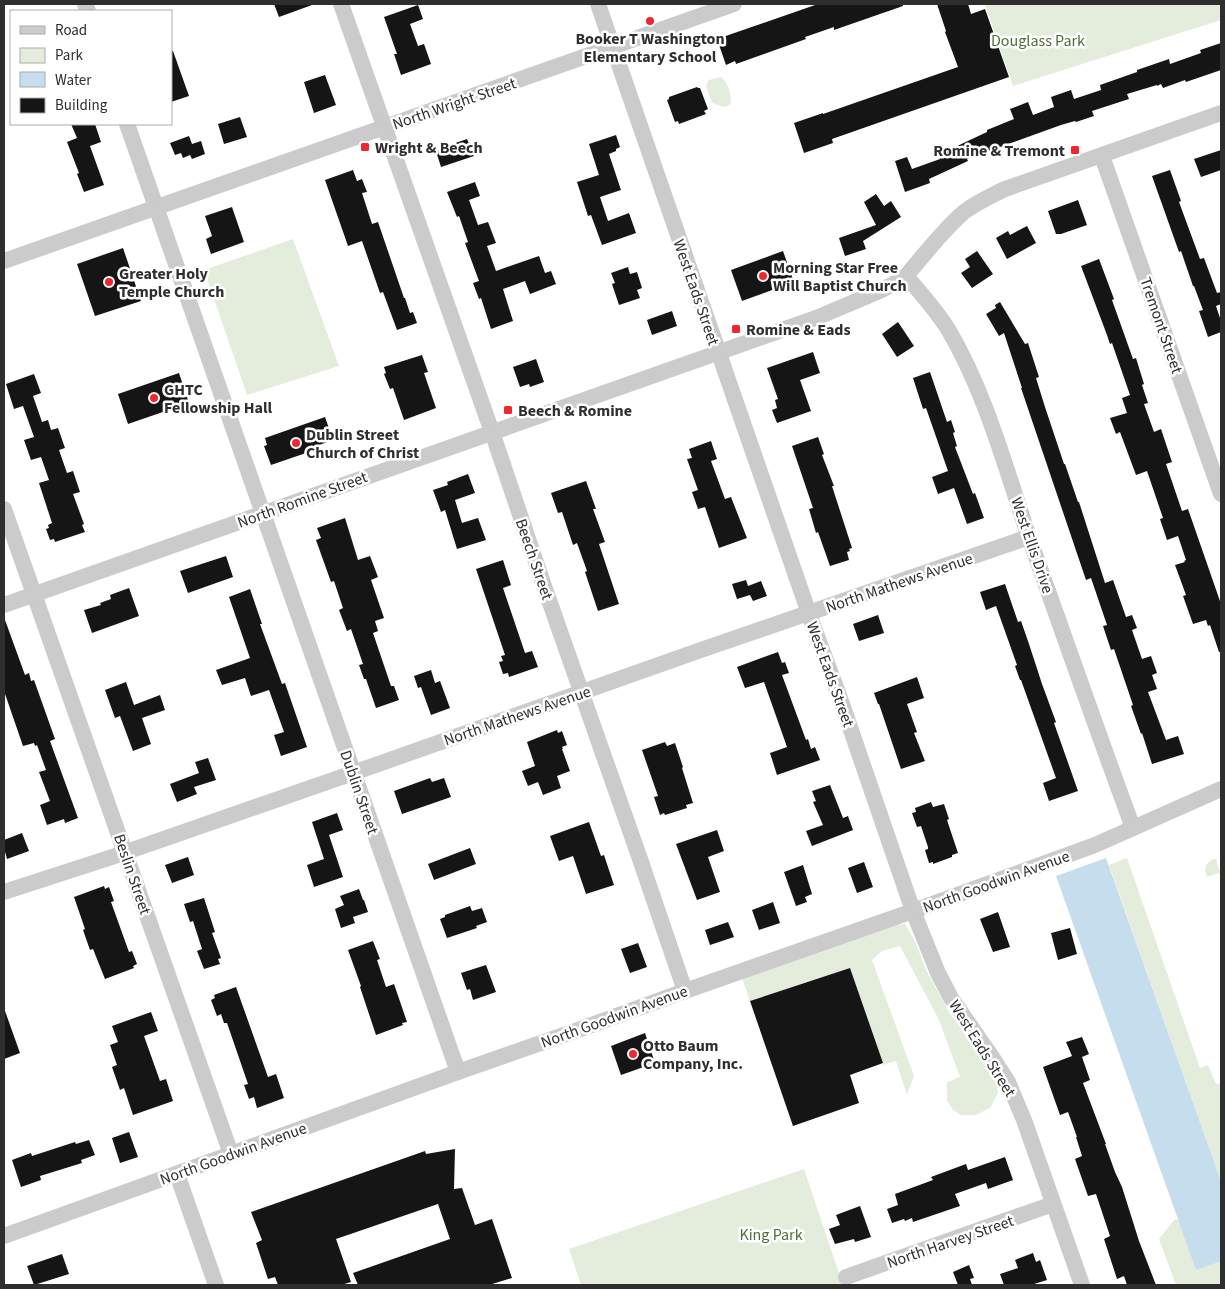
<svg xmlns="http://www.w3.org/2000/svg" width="1225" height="1289" font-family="'Source Sans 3',sans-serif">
<rect width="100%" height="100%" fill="#fff"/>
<!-- green -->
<g fill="#e4eddb">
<path d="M985 4H1221V20L1013 86Z"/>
<path d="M721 77C728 82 733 97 730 105L724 107 712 103 706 86 709 80Z"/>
<path d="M293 239 339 366 247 395 204 270Z"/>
<path d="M1127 858 1200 1068 1208 1065 1216 1084 1221 1083V1181L1109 865Z"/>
<path d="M1216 859 1219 870 1221 869V879L1219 873 1207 877 1205 871 1206 865 1211 860Z"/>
<path d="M905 924 915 941 926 970 949 1012 993 1073 997 1083 998 1093 990 1108 976 1115H961L953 1110 947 1101V1082L960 1077 939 1020 900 946 882 951 872 960 914 1076 907 1095 896 1061 883 1065 850 968 750 1001 742 978 889 926Z"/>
<path d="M804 1169 843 1285H581L569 1249Z"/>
<path d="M1175 1219 1214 1230 1221 1260V1285H1176L1159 1239Z"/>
</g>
<!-- water -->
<path fill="#c6dded" d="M1106 858 1221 1181V1261L1196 1270 1056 876Z"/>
<!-- building -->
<g fill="#151515">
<path d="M274 4H312V5L279 17Z"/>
<path d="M818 4H903V6L834 30V27L805 37 806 39 736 64 735 61 726 65 717 39Z"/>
<path d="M937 4H968L971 14 985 9 1009 77 832 139 833 143 804 153 794 123 823 113V114L958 67 945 32 946 31Z"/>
<path d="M418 5 423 19 410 24 418 46 424 44 431 64 401 75 394 54H397L384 17Z"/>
<path d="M1221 43V70L1186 82 1185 80 1163 88 1161 84 1157 86V85L1127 94 1129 99 1092 111 1094 116 1076 122 1075 121 1061 125 967 159 968 161 929 179 930 183 905 192 895 161 907 157 912 169 940 159 938 155 987 132V130L1014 119 1010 109 1028 102 1033 115 1054 107 1051 97 1071 90 1074 99 1101 90 1100 85 1137 72V70L1169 59 1170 64 1201 53 1200 50Z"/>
<path d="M171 51H173L189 96 171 102Z"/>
<path d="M325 75 336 105 314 113 304 82Z"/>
<path d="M697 87 698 88H700L708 109 704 111 706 114 679 124 678 121 675 122 667 100 669 99V97Z"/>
<path d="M240 117 247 137 224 144 218 124Z"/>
<path d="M71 124H95L101 142 90 146 104 185 84 192 77 174 79 173 67 142 77 138Z"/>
<path d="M616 135 620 147 616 149V151L609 154 621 190 600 197 608 221 629 213 636 233 602 245 591 215 588 216 577 182 599 175 589 144Z"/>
<path d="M189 136 192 144 201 141 205 154 192 159 190 155 183 158 181 153 175 155 170 143Z"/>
<path d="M467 139 474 156 441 167 436 151 444 148V147Z"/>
<path d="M1221 150V170L1201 177 1194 159Z"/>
<path d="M353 170 357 181 362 179 367 192 362 193 372 224 378 222 404 298H405L410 313 413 312 417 323 397 330 383 292 380 293 362 241 348 246 325 180Z"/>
<path d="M1170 170 1181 201 1179 202 1200 259 1204 258 1217 293 1221 292V304L1216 306 1221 321V332L1208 337 1199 311 1203 310 1194 286H1193L1181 251 1179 252 1152 176Z"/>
<path d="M475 182 480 196 469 200 478 225 488 222 496 243 487 246 496 271 539 256 545 273 551 271 556 284 530 294 525 281 503 289 513 321 491 329 481 298 479 299 473 283 479 281 465 243 468 242 459 216 457 217 447 192Z"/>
<path d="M876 194 884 206 891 201 901 217 863 241 866 249 845 256 839 238 876 225 864 202Z"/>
<path d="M1078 200 1087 225 1061 234H1056L1048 211Z"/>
<path d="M232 207 244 242 211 254 206 239 212 236 205 216Z"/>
<path d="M1027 226 1036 243 1007 259 996 238 1008 231 1010 235Z"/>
<path d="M123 248 141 301 95 316 77 264Z"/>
<path d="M783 251 794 282 742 301 731 270Z"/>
<path d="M977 251 993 274 972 288 961 273 970 267 965 259Z"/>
<path d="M1099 259 1114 299 1112 300 1133 359 1136 358 1144 384 1142 385 1148 403 1144 404 1154 432 1161 429 1172 462 1166 464 1182 511 1188 509 1221 604V652H1219L1210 625 1208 626 1206 620 1193 624 1183 596 1186 595 1175 565 1185 562 1184 561 1186 560 1178 536 1167 540 1160 519 1163 518 1147 471 1136 475 1120 432 1116 434 1110 418 1127 413 1122 398 1130 395 1112 343 1110 344 1107 335 1081 266Z"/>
<path d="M628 267 630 274 637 272 642 288 637 290 640 298 619 305 612 284 615 283 611 273Z"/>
<path d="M1000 302 1025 344 1028 343 1039 377 1036 378 1045 407 1064 464H1065L1078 502H1079L1105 583 1113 580 1126 617 1132 615 1137 628 1132 630 1142 659 1151 656 1157 673 1152 675 1157 689 1148 692 1166 740 1178 736 1184 754 1152 764 1142 733 1141 734 1131 706 1133 705 1114 649 1111 650 1103 626 1107 625 1091 578 1086 580 1021 388H1022L1004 333 999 336 986 314 996 308 995 305Z"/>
<path d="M672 311 677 326 652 335 647 320Z"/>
<path d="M898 322 914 346 897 357 882 334Z"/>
<path d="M813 352 820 373 800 380 811 411 777 423 772 410 777 408 775 400 778 399 767 368Z"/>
<path d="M422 355 428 372 424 373 436 408 404 420 393 388 390 389 384 374 386 373 384 367Z"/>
<path d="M536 359 544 382 530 387 529 384 520 387 513 367Z"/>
<path d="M930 372 947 422 951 420 955 432 953 433 957 446 955 447 973 494 975 493 984 518 967 524 954 488 938 494 932 477 948 471 926 408 923 409 913 378Z"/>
<path d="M179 373 189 403 128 424 118 394Z"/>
<path d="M34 374 41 393 33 396 42 422 48 420 51 430 58 428 65 448 59 450 67 473 73 471 80 492 73 494 84 524 82 525 85 532 55 542 54 539 50 540 46 529 49 528 48 525 52 523 39 483 49 480 41 457 31 460 24 440 34 437 23 406 14 409 6 384Z"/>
<path d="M325 417 333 440 305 450 306 453 271 465 264 446 267 445 265 438Z"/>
<path d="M818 437 824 454 822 455 834 486H832L852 548 849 549 850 551 847 552 849 560 830 566 818 532 816 533 809 509 813 508 792 446Z"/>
<path d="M711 441 717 459 711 461 725 499 731 497 747 538 719 548 705 507 698 509 692 492 698 490 687 459 692 458 689 449Z"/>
<path d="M468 474 475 493 455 500 462 523 478 518 486 540 457 549 445 510 441 512 433 490 448 485 447 482Z"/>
<path d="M586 481 596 509H593L605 542 599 544 619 604 598 611 585 572 587 571 577 543 573 545 562 512 558 513 551 493Z"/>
<path d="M345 518 358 560 370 556 378 577 371 580 384 618 375 621 378 631 373 633 391 686H394L399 700 376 708 366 679H364L359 665 363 664 351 629 347 631 339 610 343 608 334 581 331 582 316 540 321 538 317 528Z"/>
<path d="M226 556 233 577 188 593 180 571Z"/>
<path d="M503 560 511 585 503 588 525 653 532 651 538 667 509 677 508 673 503 674 499 662 503 661 501 656 505 655 476 569Z"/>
<path d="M746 580 748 586 761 581 767 596 753 601 750 595 737 599 732 584Z"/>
<path d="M1005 584 1018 622 1021 621 1029 644 1042 684 1056 722 1054 723 1078 791 1049 801 1043 783 1056 778 1021 680H1020L1015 666 1017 665 996 606 986 610 980 592Z"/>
<path d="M129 588 139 616 92 633 84 610 101 605 100 603 111 599 110 595Z"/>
<path d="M250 589 262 624H260L282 684 285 683 307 747 281 756 274 735 284 732 269 690 251 696 245 678 222 685 216 670 250 658 229 597Z"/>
<path d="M878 615 884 633 859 641 853 624Z"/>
<path d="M4 620H5L25 675 29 673 31 681 34 680 55 739 50 741 78 818 65 823 64 819 47 825 40 805 50 801 39 772 46 770 37 745 35 746 34 743 23 746 4 691Z"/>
<path d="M778 652 782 663 785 662 789 673 782 675 806 740 808 739 811 749 815 747 820 760 777 775 770 753 787 747 764 682 745 688 737 667Z"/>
<path d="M431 670 435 683 440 681 450 708 431 715 421 687 418 688 414 676Z"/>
<path d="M917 677 924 698 907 704 917 732 914 733 925 761 901 769 879 704H878L874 693Z"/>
<path d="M126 682 134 705 160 695 165 710 142 718 151 744 133 751 120 716 115 718 105 690Z"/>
<path d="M557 730 558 733 562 731 567 745 562 747 563 749H562L570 771 557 776 561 788 543 795 538 782 528 786 522 771 535 766 527 742Z"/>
<path d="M665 742 667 746 675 743 683 767 682 768 693 803 686 805 687 808 665 815 664 813 660 815 654 797 658 796 642 750Z"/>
<path d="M208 758 216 780 194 787 197 794 177 802 170 784 199 773 195 762Z"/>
<path d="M430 778 432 782 444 778 451 797 402 814 394 791Z"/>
<path d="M830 785 843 818 848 816 853 830 812 846 806 831 823 825 813 802 816 801 812 791Z"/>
<path d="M931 802 933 807 944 804 949 819 947 820 958 853 952 855V857L933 864V862L929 863 925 850 928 849V847L921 826 917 827 912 813 916 812 915 808Z"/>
<path d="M337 813 343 830 329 835 343 877 314 887 307 865 324 859 312 822Z"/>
<path d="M589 822 601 856 604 855 614 885 586 894 573 856 559 861 550 836Z"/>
<path d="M717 830 724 851 708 857 720 892 697 900 676 844Z"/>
<path d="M22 833 29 851 7 859 4 848V840Z"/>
<path d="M470 848 476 864 434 880 428 864Z"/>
<path d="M188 857 194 875 172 883 165 865Z"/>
<path d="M864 862 873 887 857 893 848 868Z"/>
<path d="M803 865 812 894 805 897 807 902 796 906 784 872Z"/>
<path d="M104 886 105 889 109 887 114 901 111 902 129 952 132 951 137 964 133 966 134 968 105 979 93 949 90 950 83 930 85 929 74 897Z"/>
<path d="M359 889 363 900H364L368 912 353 917 355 923 341 928 335 909 344 905 340 896Z"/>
<path d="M204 898 215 932 212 933 221 958 218 959 220 964 204 969 197 951 202 949 193 921 190 922 184 904Z"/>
<path d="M773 902 780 923 759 930 752 910Z"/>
<path d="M470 906 472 911 482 908 487 922 476 926 477 928 447 938 440 919 445 917V915Z"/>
<path d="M998 912 1010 947 993 952 980 919Z"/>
<path d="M728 922 734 937 710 945 705 930Z"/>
<path d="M1070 928 1077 954 1058 960 1051 933Z"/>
<path d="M373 941 380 959 377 960 386 987 394 984 407 1022 402 1023 403 1025 376 1035 360 987 361 986 348 950Z"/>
<path d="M638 943 647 967 630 973 621 949Z"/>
<path d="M486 965 496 992 473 1000 470 989 467 990 461 973Z"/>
<path d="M850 968 883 1063 850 1075 859 1103 793 1126 750 1001Z"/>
<path d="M236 987 268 1077 276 1074 284 1098 257 1108 254 1097 249 1099 244 1085 248 1084 227 1023H224L221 1014 217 1016 211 1000 215 998 214 995Z"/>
<path d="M4 1011H5L20 1053 4 1059Z"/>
<path d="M151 1012 158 1031 144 1036 160 1081 166 1079 173 1101 133 1115 124 1088 120 1090 112 1067 117 1065 110 1045 118 1042 112 1026Z"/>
<path d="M645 1033 655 1063 621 1075 611 1046Z"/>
<path d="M1082 1037 1089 1054 1082 1057 1090 1080 1083 1083 1106 1144H1105L1115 1172 1122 1187 1139 1241 1156 1285H1127L1124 1276 1117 1279 1104 1239 1110 1236 1096 1194 1088 1196 1075 1159 1082 1156 1076 1137H1077L1068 1112 1060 1115 1043 1067 1072 1056 1066 1042Z"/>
<path d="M129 1132 138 1157 120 1163 112 1138Z"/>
<path d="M89 1140 95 1155 81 1160 82 1163 40 1176 41 1180 21 1187 12 1160 31 1153 32 1156 75 1142 76 1144Z"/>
<path d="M455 1149 454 1189 462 1188 475 1225 492 1219 512 1278 489 1285H358L353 1273 450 1239 438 1204 336 1239 351 1282 341 1285H278L275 1277 268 1279 256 1243 262 1240 251 1212 425 1151 426 1154Z"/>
<path d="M1005 1157 1013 1180 988 1189 986 1183 955 1194 960 1206 913 1222 912 1218 905 1221 904 1219 892 1223 887 1209 898 1205 895 1194 933 1180 931 1177 966 1164 968 1170Z"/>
<path d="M860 1206 871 1237 855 1242 854 1239 835 1244 829 1229 840 1225 836 1215Z"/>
<path d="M1033 1253 1036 1262 1040 1260 1047 1280 1031 1285H1004L1000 1274 1018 1268 1015 1260Z"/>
<path d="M62 1254 69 1274 34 1285 27 1266Z"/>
<path d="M969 1265 974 1278 970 1279 972 1285H958L953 1272Z"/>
</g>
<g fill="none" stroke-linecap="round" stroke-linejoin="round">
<!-- minor -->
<g stroke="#cbcbcb" stroke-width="16">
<path d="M85 4 88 11"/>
<path d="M341 4 492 432 543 583 640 859 685 991"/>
<path d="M598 4 814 628 840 698 913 911 938 973 951 998 992 1057 1008 1082 1024 1120 1082 1285"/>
<path d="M127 124 458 1072"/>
<path d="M1102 156 1221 494"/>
<path d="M4 261C247 175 490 89 734 4"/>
<path d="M906 276C921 293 936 310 948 329 986 393 1006 470 1030 540 1064 636 1098 733 1133 828"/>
<path d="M4 509 231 1154"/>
<path d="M4 605 816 318 882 290 901 280 906 276C925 254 942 231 964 212 977 202 991 196 1005 189L1221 113"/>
<path d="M4 892 109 858 353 773 698 651 1029 537"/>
<path d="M177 1174 216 1285"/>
<path d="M4 1236 458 1072 575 1031 685 991 913 911 1095 845 1221 789"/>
<path d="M846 1277 1053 1204"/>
</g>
</g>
<!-- markers -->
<g fill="#ef2730" stroke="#fff" stroke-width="2">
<circle cx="650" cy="21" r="5"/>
<rect x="360" y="142" width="10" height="10" rx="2.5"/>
<rect x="1070" y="145" width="10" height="10" rx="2.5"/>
<circle cx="763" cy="276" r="5"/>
<circle cx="109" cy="282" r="5"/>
<rect x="731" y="324" width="10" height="10" rx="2.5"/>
<circle cx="154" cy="398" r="5"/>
<rect x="503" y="405" width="10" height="10" rx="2.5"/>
<circle cx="296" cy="443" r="5"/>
<circle cx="633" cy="1054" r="5"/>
</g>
<g text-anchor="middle" stroke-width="5" stroke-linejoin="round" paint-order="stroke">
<!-- poi labels -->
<g font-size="16" font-weight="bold" fill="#2e2e2e" stroke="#fff" text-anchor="start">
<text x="650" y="44" text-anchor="middle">Booker T Washington<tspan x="650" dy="18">Elementary School</tspan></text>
<text x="375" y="153">Wright &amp; Beech</text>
<text x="1065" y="156" text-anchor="end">Romine &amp; Tremont</text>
<text x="773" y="273">Morning Star Free<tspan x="773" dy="18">Will Baptist Church</tspan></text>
<text x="119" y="279">Greater Holy<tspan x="119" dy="18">Temple Church</tspan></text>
<text x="746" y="335">Romine &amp; Eads</text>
<text x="164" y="395">GHTC<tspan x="164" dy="18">Fellowship Hall</tspan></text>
<text x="518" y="416">Beech &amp; Romine</text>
<text x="306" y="440">Dublin Street<tspan x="306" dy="18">Church of Christ</tspan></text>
<text x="643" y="1051">Otto Baum<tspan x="643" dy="18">Company, Inc.</tspan></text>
</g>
<!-- park labels -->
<g font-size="16" fill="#506d39" stroke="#fff">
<text x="1038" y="46">Douglass Park</text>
<text x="771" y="1240">King Park</text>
</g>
<!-- street labels -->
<g font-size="16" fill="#2e2e2e" stroke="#fff">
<text transform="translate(454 103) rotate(-19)" y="6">North Wright Street</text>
<text transform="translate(697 292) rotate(71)" y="6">West Eads Street</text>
<text transform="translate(1162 325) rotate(71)" y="6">Tremont Street</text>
<text transform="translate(302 499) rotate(-20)" y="6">North Romine Street</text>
<text transform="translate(1033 545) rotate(71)" y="6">West Ellis Drive</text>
<text transform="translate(535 559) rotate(71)" y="6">Beech Street</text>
<text transform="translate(899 582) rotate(-19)" y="6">North Mathews Avenue</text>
<text transform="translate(831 674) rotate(70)" y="6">West Eads Street</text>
<text transform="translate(517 715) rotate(-19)" y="6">North Mathews Avenue</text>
<text transform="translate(360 792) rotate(71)" y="6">Dublin Street</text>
<text transform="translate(133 874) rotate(71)" y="6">Beslin Street</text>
<text transform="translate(996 881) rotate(-20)" y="6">North Goodwin Avenue</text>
<text transform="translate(614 1016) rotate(-20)" y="6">North Goodwin Avenue</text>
<text transform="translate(983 1048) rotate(58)" y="6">West Eads Street</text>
<text transform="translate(233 1153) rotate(-20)" y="6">North Goodwin Avenue</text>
<text transform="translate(950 1241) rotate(-19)" y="6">North Harvey Street</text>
</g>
</g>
<!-- border -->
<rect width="1225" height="1289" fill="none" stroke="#2e2e2e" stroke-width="10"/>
<!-- legend -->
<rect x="10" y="10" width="162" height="115" fill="#ffffff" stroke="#ababab"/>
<rect x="20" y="26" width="25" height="8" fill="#cbcbcb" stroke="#ababab"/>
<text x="55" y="35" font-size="15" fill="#2e2e2e">Road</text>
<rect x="20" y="48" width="25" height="15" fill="#e4eddb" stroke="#ababab"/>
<text x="55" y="60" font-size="15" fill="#2e2e2e">Park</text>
<rect x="20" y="72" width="25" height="15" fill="#c6dded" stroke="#ababab"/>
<text x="55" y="85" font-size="15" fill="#2e2e2e">Water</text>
<rect x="20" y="98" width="25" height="15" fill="#151515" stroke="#ababab"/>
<text x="55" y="110" font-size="15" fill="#2e2e2e">Building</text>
</svg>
